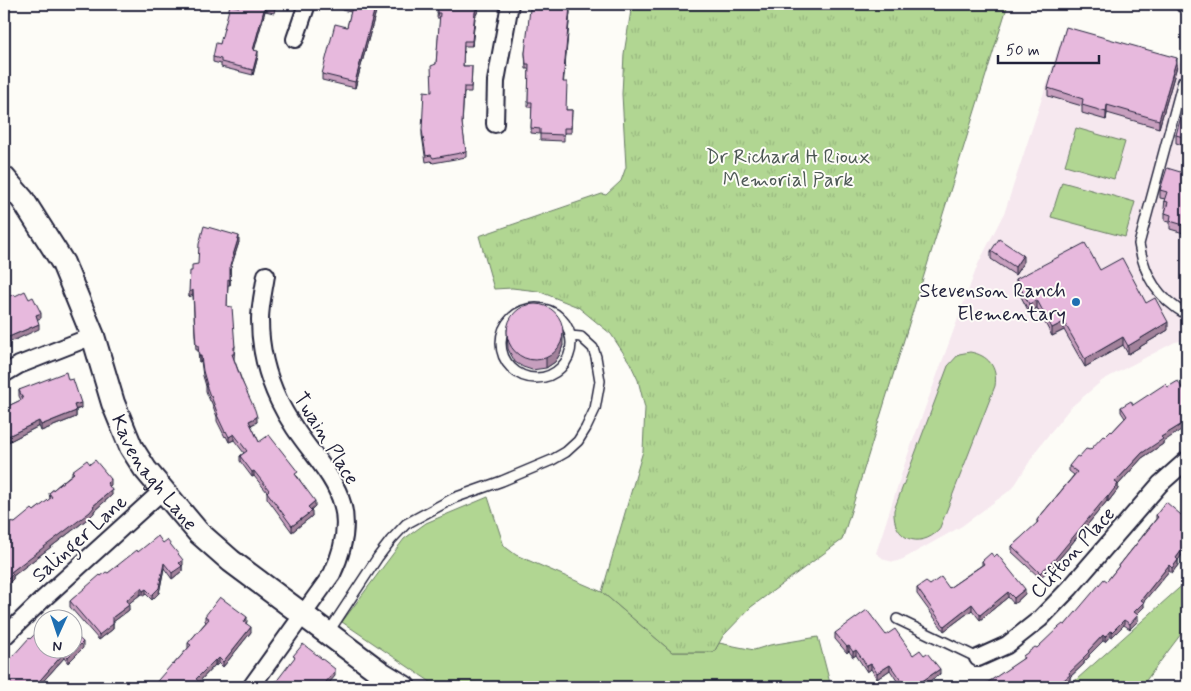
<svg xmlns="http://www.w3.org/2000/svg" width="1191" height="691" font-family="Mynerve,sans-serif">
<defs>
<pattern id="park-tufts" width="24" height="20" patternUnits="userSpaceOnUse" patternTransform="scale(1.25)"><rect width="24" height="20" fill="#b1d692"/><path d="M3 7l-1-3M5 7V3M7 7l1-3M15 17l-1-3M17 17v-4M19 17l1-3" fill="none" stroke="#98b77f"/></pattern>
</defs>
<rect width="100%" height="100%" fill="#fdfcf7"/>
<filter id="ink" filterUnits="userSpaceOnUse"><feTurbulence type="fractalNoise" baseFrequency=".02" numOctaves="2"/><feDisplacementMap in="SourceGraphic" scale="10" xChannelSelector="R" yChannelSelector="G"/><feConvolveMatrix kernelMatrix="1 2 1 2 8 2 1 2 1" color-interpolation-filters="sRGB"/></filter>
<g filter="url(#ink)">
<!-- built -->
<path fill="#f6e8ef" d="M1065 28 1187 64V340L1175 342 1103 380 1070 408 1038 448 1013 488 962 526 903 559 894 562 885 560 876 553 907 457 978 264 1005 211Z"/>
<!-- grass -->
<g fill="#b1d692" stroke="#6a7c66">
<path d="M1076 128 1125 142 1114 179 1065 165Z"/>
<path d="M1062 182 1135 202 1125 237 1051 217Z"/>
<path d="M970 352C988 355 998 367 995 386L939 530C919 550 892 539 894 510L948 366 959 354Z"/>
<path d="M488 497 504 546 516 555 602 592 672 652H714L719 643 754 650 770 645 818 637 831 687H438L342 622 404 539 426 523Z"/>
<path d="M1187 581V615L1181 634 1141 687H1068Z"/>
</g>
<!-- park -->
<path fill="url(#park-tufts)" stroke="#6a7c66" d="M632 4H1008L842 540 751 607 723 636 714 652H672L602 592 643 451 645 408 638 380 630 363 611 334 578 307 538 291 512 288 494 289 479 236 602 194 606 195 621 181 626 167 622 94 624 54Z"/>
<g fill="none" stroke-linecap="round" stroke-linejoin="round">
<!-- service casing -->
<g stroke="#22223b" stroke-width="12">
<g id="service">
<path d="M1183 81 1139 244C1145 278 1157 297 1187 315"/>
<circle cx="536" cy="343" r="35"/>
<path d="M897 619 978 658"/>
<path d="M328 633 378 557 391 540 406 524 454 498 502 481 552 460 566 452 578 441 586 428 595 409 600 381 596 357 593 348 581 337 570 336"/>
</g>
</g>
<!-- minor casing -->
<g stroke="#22223b" stroke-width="20">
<g id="minor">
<path d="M1184 4 1187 5"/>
<path d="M295 39 307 4"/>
<path d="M495 124 496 81 510 4"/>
<path d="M4 374 19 365 93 336"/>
<path d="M4 637 41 601 162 491"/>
<path d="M978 658 1007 645 1040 619 1070 588 1160 484 1187 460"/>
<path d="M251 687 332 574C372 490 310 467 279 401 267 376 260 348 260 320 260 305 264 289 266 275"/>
</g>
</g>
<!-- secondary casing -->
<g stroke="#22223b" stroke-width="26">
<g id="secondary">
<path id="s1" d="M4 178 23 200 63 263 93 336 113 403 131 447 145 469 198 532 231 561 381 673 404 687"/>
</g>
</g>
<!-- service -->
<use href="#service" stroke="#fdfcf7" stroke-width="9"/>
<!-- minor -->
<use href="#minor" stroke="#fdfcf7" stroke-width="16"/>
<!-- secondary -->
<use href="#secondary" stroke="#fdfcf7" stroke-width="22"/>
</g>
<!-- wall -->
<g fill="#c79fbe" stroke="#22223b">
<path d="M276 4 274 13 265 11 254 50 258 56 253 75 221 67V64L213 62V57L239 7Z"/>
<path d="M343 4H378L355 88 322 80V74L347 27 351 12 342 10Z"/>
<path d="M438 4H479L478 11 475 17 472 46H464L463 66H472L471 92H464L462 125 466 152V157L433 163 431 161 426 162 422 135V130L432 92 436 64 440 18H437Z"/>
<path d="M533 4H568L566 6 570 12 563 82 566 110H572L571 133H564V141L540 140V134L531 133 532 107H528L529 69H526L525 53Z"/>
<path d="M1177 66 1159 128 1107 113 1106 120 1082 113V106L1048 96V88Z"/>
<path d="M1187 115V146L1176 143V135Z"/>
<path d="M1187 174V234L1170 229V222L1165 221V213L1166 210 1164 209 1165 199 1160 198V190Z"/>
<path d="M239 242 230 270V285H228L227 306 235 347 234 359 257 422 251 425 259 442 298 477 315 506 311 510 312 516 292 532 267 498V492L254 476 252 477 240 461V456L244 453 234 440 229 442 226 436 225 437 217 421V417L211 401H210L206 391V386L203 376 201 361 199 362 198 350H196L195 335 193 295 189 297 192 271 198 264Z"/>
<path d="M991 251 1023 263 1015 275 991 259Z"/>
<path d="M1100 270 1146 303 1168 330 1128 354 1123 345 1085 367 1064 330 1052 336 1037 308 1029 312 1016 287V279Z"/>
<path d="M507 329 563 345 560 354 555 362 546 368 532 370 523 367 515 362 508 349Z"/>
<path d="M68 380 81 408 76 410V417L41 431 39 426 4 444V408L21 400 19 396V390Z"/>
<path d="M1121 407 1163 442V444L1142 458 1118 485V489L1108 502 1107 501 1055 564 1040 578 1012 552V546L1037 524V520L1074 475 1069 471V466L1079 457 1090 450 1105 437 1112 432 1125 418 1121 412Z"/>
<path d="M90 464 111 485 109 486 112 495 94 511V513L90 517 13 576V579L4 588V527L15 523 34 511 50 499 49 493 72 474V471Z"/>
<path d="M1187 486V500L1183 495V490Z"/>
<path d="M1156 515 1187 520V548L1178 560V565L1172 573 1169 571 1143 602 1144 607 1137 614 1138 621 1130 629 1124 625 1112 637 1110 636 1105 642 1103 641 1089 655V657L1084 662V664L1070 677V680L988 683 1023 659V656L1037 648 1065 625 1107 581 1156 519Z"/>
<path d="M138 552 183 565 182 566V571L172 579 164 568 159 593 152 600 146 594 143 596 141 594 128 604 129 610 113 622V629L99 640 70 607V601L101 576 108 573Z"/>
<path d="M982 561 1025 594 1014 604 1008 597 980 620 972 610 944 631 917 594V588L930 585 949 588 982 565Z"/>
<path d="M205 616 247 622 246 623 251 632 223 667 219 663 216 666 215 665 199 682 173 665 188 648V643L206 622 205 621Z"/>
<path d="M835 633 886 635 913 655H924L940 674 921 687H895L899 684 890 670 877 679 871 669 867 672 856 655 853 657 849 651 847 653 835 639Z"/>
<path d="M30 639 83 648 68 663 64 658 38 687H4Z"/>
</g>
<!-- shaded-wall -->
<g fill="#a2829b" stroke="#22223b">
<path d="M376 4H378L355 88V82Z"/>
<path d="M478 4H479L478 11 475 17 472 46 475 12Z"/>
<path d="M265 6V11L253 55V50Z"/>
<path d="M570 6V12L563 87V82Z"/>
<path d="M258 51V56L253 75V70Z"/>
<path d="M1177 58V66L1159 128V120Z"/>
<path d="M1107 105V113L1106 120V112Z"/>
<path d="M239 236V242L230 270V285V265Z"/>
<path d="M1023 255V263L1015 275V267Z"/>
<path d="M193 290V295L189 297V292Z"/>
<path d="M1037 300V308L1029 312V304Z"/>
<path d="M41 313V318L36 320V315Z"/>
<path d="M1064 322V330L1052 336V328Z"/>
<path d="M1168 322V330L1128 354V346Z"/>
<path d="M39 324V329L4 345V339Z"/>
<path d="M563 334V345L560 354 555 362 546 368V357Z"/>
<path d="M1123 337V345L1085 367V359Z"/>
<path d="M199 356H201V361L199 362Z"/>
<path d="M81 403V408L74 410V405Z"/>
<path d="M76 411V417L41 431V425Z"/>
<path d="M257 417V422L249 426V421Z"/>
<path d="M39 421V426L4 444V438Z"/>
<path d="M1187 421V426L1163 442V444L1142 458 1118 485V489L1108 502V497L1115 482 1142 453 1161 437Z"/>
<path d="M234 434V440L229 442V437Z"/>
<path d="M254 471V476L252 477V472Z"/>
<path d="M111 479V485L107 488V483Z"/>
<path d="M112 490V495L94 511V513L90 517 13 576V579L4 588V583L11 572 93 506Z"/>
<path d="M1107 496V501L1055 564 1040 578V573Z"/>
<path d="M315 501V506L308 512V507Z"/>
<path d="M312 511V516L292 532V526Z"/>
<path d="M1187 543V548L1176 563V558Z"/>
<path d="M183 560V565L182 566V571L172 579V573L179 563Z"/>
<path d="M1178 560V565L1172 573V568Z"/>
<path d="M164 563V568L159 593 152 600V595Z"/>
<path d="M1169 565V571L1141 605V600Z"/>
<path d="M141 588V594L127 605V600Z"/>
<path d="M146 589V594L143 596V591Z"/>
<path d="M1025 589V594L1014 604V598Z"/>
<path d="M1008 592V597L980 620V615Z"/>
<path d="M1144 602V607L1134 617V612Z"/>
<path d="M972 604V610L944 631V626Z"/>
<path d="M129 605V610L113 622V629L99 640V635L113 617Z"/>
<path d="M1138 615V621L1130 629V624Z"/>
<path d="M247 617V622L244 627V622Z"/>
<path d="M1124 620V625L1112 637V632Z"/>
<path d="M251 627V632L223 667V662Z"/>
<path d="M1110 631V636L1105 642V637Z"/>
<path d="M1103 635V641L1089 655V657L1084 662V664L1070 677V680L1062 687 1060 683 1088 651Z"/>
<path d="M83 642V648L68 663V657Z"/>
<path d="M849 646V651L847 653V647Z"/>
<path d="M856 650V655L853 657V652Z"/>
<path d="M64 653V658L38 687H34Z"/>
<path d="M219 658V663L216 666V661Z"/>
<path d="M215 660V665L196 685V679Z"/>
<path d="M871 664V669L867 672V666Z"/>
<path d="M890 665V670L877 679V673Z"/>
<path d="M335 669V676L326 687H322Z"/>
<path d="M940 669V674L921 687H915V686Z"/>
</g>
<!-- building -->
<g fill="#e7b9dd" stroke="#22223b">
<path d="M240 4H275L274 8 265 6 253 50 258 51 253 70 221 62V59L213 57 216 43 220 44 230 5 239 7Z"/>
<path d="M343 4H376L355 82 322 74 335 24 347 27 352 7 342 5Z"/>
<path d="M438 4H478L475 12 472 41H464L463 66H472L471 87H464L462 123 466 152 433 158 431 155 426 156 422 130 424 91 432 92 431 66 436 64 440 13H437Z"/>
<path d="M533 4H564L563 5 570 6 563 82H567L566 110H572L571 128H564V135L540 134V129L531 128 532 102H528L529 64H526L525 53 530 9 532 7Z"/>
<path d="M1066 27 1177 58 1159 120 1107 105 1106 112 1082 105 1083 99 1048 88Z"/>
<path d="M1182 113 1187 115V138L1176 135Z"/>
<path d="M1167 168 1187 174V226L1170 221 1171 215 1165 213 1168 202 1164 201 1167 192 1160 190Z"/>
<path d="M204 226 239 236 230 265V280L228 279 227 306 232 307 235 347H234V354H232L241 379 255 410 257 417 249 421 259 442 269 435 298 472 295 474 315 501 308 507 312 511 292 526 267 492 269 490 254 471 252 472 240 456 247 451 234 434 229 437 226 431 225 432 217 415H218L211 396H210L206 385H207L203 371 201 356H199L198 345H196L195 330 193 290 189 292 190 271H192V265L198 264 199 244Z"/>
<path d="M999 239 1023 255 1015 267 991 251Z"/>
<path d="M1085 243 1100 270 1122 258 1146 303 1155 298 1168 322 1128 346 1123 337 1085 359 1064 322 1052 328 1037 300 1029 304 1016 279Z"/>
<path d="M25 291 29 299 33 297 41 313 36 315 39 324 4 339V299L14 294 15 296Z"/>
<circle cx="535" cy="332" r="28"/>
<path d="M66 372 68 380 73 379 81 403 74 405 76 411 41 425 39 421 4 438V408L23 399 19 390Z"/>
<path d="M1178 381 1187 396V421L1161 437 1163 439 1142 453 1115 482 1118 484 1108 497 1107 496 1055 559 1040 573 1012 546 1038 522 1037 520 1077 472 1069 466 1077 456 1079 457 1086 449 1090 450 1103 436 1105 437 1111 431 1112 432 1127 416 1121 407 1131 401 1133 405 1165 384 1168 387Z"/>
<path d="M87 460 90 464 95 460 111 479 107 483 112 490 93 506 94 507 90 512 11 572 13 574 4 583V537H7L4 533V527L9 522 15 523 32 509 34 511 52 497 49 493 74 473 72 471Z"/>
<path d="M1187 486V494L1183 490Z"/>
<path d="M1166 502 1187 520V543L1176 558 1178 560 1172 568 1169 565 1141 600 1144 602 1134 612 1138 615 1130 624 1124 620 1112 632 1110 631 1105 637 1103 635 1088 651 1089 652 1083 658 1084 659 1069 673 1070 675 1060 683 1063 687H981L1024 658 1023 656 1035 647 1037 648 1059 627 1063 624 1065 625 1104 579 1107 581 1158 517 1156 515Z"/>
<path d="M158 536 163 543 167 540 183 560 179 563 182 566 172 573 164 563 159 588 152 595 146 589 143 591 141 588 127 600 129 605 113 617V624L99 635 70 601 100 575 101 576 106 572 108 573 137 550 138 552Z"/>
<path d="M991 553 994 557 997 554 1025 589 1014 598 1008 592 980 615 972 604 944 626 917 588 926 582 930 585 941 577 949 588 984 564 982 561Z"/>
<path d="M220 597 247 617 244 622 251 627 223 662 219 658 216 661 215 660 196 679 205 687H152L172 664 173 665 191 645 188 643 209 619 205 616Z"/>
<path d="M867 610 886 635 895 629 913 655 920 650 924 655 927 653 940 669 915 686 916 687H895L902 682 890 665 877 673 871 664 867 666 856 650 853 652 849 646 847 647 835 633Z"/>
<path d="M55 614 60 618H51Z"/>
<path d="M42 627V648H72V632L83 642 68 657 64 653 34 687H4V666L29 638 30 639Z"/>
<path d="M303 644 335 669V671L322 687H272L295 657 293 656Z"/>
<path d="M1187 669V687H1178Z"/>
</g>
</g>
<!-- markers -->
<circle fill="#1f6fb2" stroke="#fdfcf7" stroke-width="2" cx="1076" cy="302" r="5"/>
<g text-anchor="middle" stroke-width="4" stroke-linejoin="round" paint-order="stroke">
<!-- park labels -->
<g font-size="20" fill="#4d5855" stroke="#fdfcf7">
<text x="788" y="163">Dr Richard H Rioux<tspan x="788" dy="23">Memorial Park</tspan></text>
</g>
<!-- poi labels -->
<g font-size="20" fill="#22223b" stroke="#fdfcf7" text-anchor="end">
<text x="1066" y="297">Stevenson Ranch<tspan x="1066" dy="23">Elementary</tspan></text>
</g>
<!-- street labels -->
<g font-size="20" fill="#22223b" stroke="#fdfcf7">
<text transform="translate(327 438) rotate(58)" y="7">Twain Place</text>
<text dy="7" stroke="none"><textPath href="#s1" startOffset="334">Kavenagh Lane</textPath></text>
<text transform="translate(79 538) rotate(-42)" y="7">Salinger Lane</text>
<text transform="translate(1072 552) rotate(-48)" y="7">Clifton Place</text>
</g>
</g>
<!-- margin -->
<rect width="1191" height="691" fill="none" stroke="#fdfcf7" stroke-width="20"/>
<rect x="10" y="10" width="1171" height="671" fill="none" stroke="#22223b" stroke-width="2" filter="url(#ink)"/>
<!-- north arrow -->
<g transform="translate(58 634) rotate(183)"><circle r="24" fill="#fdfcf7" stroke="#a5a5ac"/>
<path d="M0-4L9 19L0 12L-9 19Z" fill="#1f6fb2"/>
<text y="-8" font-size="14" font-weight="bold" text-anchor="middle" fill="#22223b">N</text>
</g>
<!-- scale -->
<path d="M998 55v8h101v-8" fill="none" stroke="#22223b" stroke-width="2.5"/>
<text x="1006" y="55" font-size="15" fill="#22223b" stroke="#fdfcf7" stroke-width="4" paint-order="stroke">50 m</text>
</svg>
